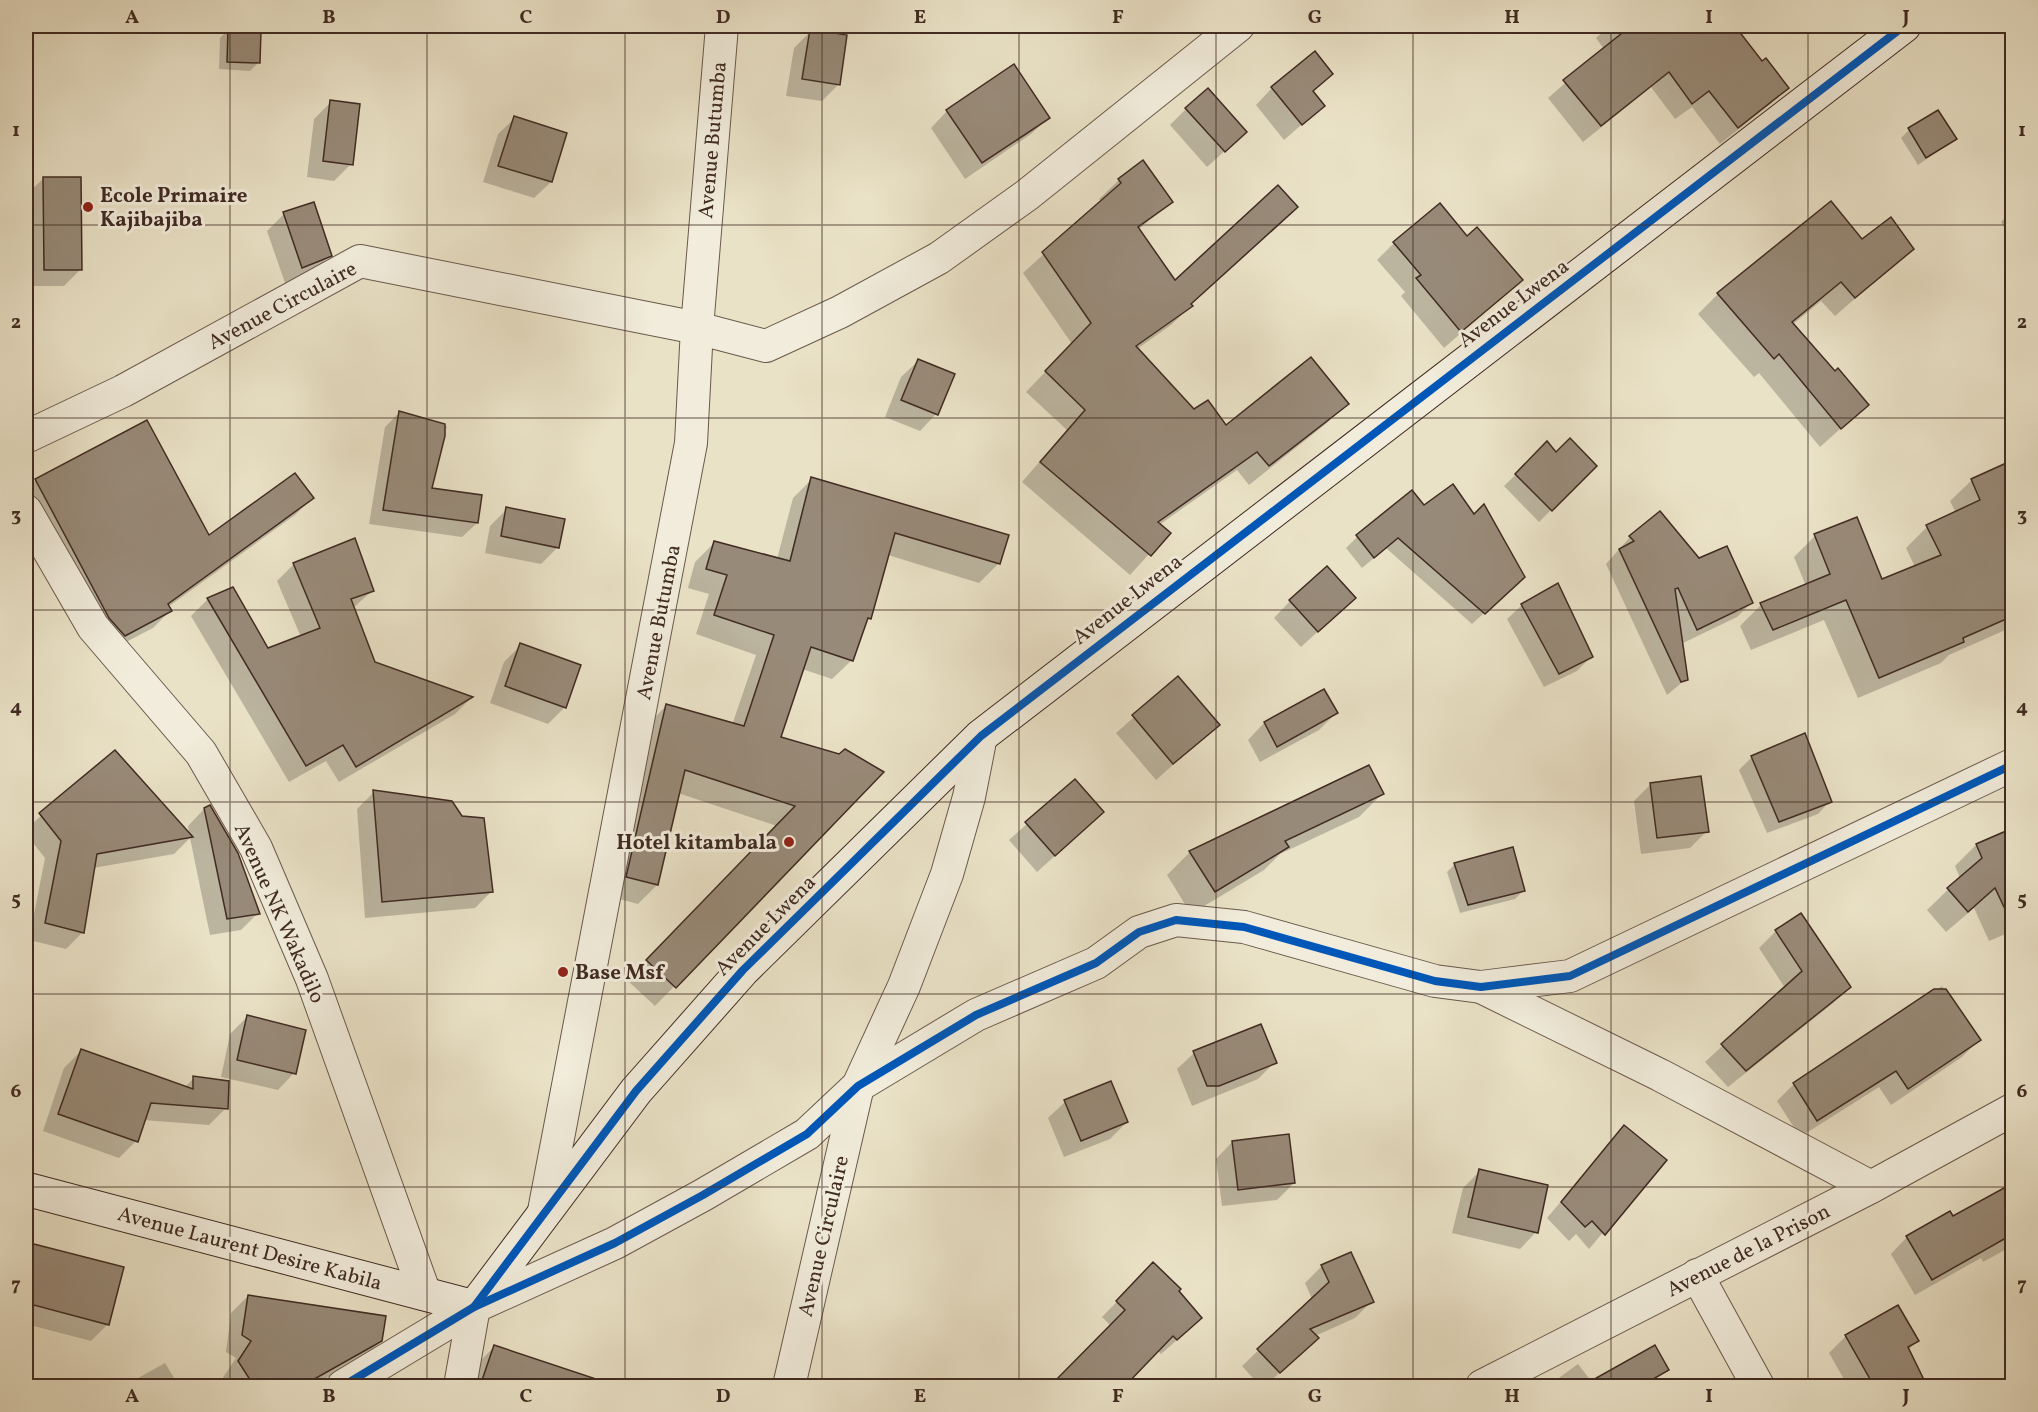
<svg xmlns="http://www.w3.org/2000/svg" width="2038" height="1412" font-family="Vollkorn,serif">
<rect width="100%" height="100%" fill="#eae2c7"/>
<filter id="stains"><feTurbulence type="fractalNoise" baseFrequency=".00333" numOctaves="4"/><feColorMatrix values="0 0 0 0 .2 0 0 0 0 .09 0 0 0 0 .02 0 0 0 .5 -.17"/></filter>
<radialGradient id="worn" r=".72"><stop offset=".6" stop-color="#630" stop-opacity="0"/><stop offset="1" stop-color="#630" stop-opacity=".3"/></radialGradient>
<!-- shadow -->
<g fill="#0003">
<path d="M1609 26H1733L1762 63 1787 88 1770 104 1720 144 1692 107 1675 119 1651 87 1583 142 1548 98 1604 49 1596 38Z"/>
<path d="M228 30 258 63 250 71 219 69 220 38Z"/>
<path d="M811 31 838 85 822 101 786 96 794 48Z"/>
<path d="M1331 74 1313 92 1323 106 1284 140 1256 105 1272 88Z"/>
<path d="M331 102 351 164 334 181 307 177 314 119Z"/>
<path d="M1186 109 1228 148 1207 167 1170 125Z"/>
<path d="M947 111 1048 118 1031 134 965 179 931 128Z"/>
<path d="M515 118 565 134 551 182 534 198 483 182 498 134Z"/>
<path d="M1909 130 1955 139 1918 165 1901 138Z"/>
<path d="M1143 163 1171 202 1138 230 1191 306 1171 325 1137 349 1194 411 1226 427 1347 403 1327 423 1249 485 1237 470 1159 525 1168 533 1130 575 1022 482 1067 430 1026 392 1072 344 1023 273 1101 202 1099 199 1119 180Z"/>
<path d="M43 179 81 269 64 286H28L26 195Z"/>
<path d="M1831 203 1862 241 1912 249 1835 316 1821 301 1792 325 1835 373 1867 405 1820 447 1759 373 1754 377 1698 314 1718 294Z"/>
<path d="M2012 210V240L2001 222Z"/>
<path d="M284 214 330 255 314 272 285 283 267 231Z"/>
<path d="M1467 238 1521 280 1444 348 1401 296 1405 292 1377 260 1394 243Z"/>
<path d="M918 361 953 375 936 414 920 431 885 417 901 377Z"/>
<path d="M399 413 447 426 430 489 477 523 462 537 369 524 385 427Z"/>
<path d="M1547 444 1556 454 1595 466 1539 522 1504 486Z"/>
<path d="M2012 461V627L1949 655 1941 663 1858 698 1824 620 1751 650 1740 626 1761 605 1806 586 1794 557 1815 536 1856 519 1881 581 1915 567 1906 548 1927 527 1956 513 1950 501 1972 480Z"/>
<path d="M812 479 999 563 979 583 888 555 870 618 864 623 852 660 832 679 802 669 779 738 882 772 655 1006 628 981 777 826 678 793 657 885 638 904 608 896 647 725 666 706 732 725 756 655 696 634 709 594 688 588 695 562 714 543 777 559 793 498Z"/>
<path d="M36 480 208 537 312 498 295 515 168 607 170 611 153 628 107 652 26 508V490Z"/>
<path d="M1424 507 1512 588 1472 624 1386 548 1362 568 1346 548 1357 537Z"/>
<path d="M507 509 558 547 541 564 485 553 490 526Z"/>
<path d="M1630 537 1698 560 1751 603 1737 617 1681 644 1686 679 1667 695 1606 564Z"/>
<path d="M294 564 373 590 353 608 374 663 471 698 455 714 339 782 326 761 289 782 191 616 208 599 268 650 301 637 277 581Z"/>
<path d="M1290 601 1337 614 1301 647 1274 618Z"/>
<path d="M1522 605 1591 657 1577 671 1544 687 1507 619Z"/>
<path d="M521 645 565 707 548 724 490 703 504 662Z"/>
<path d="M1178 678 1218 725 1156 780 1116 733Z"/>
<path d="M1324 691 1336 713 1319 730 1260 762 1248 740 1264 723Z"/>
<path d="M115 752 190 836 188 826 204 809 258 913 241 930 210 935 190 838 174 854 93 868 83 932 66 949 29 940 45 858 26 834V829Z"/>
<path d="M1752 757 1830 801 1818 814 1767 833 1739 770Z"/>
<path d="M1075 781 1086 828 1037 872 1009 840Z"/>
<path d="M1651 784 1707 831 1690 848 1641 854 1634 801Z"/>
<path d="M374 792 492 891 475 908 365 918 357 809Z"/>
<path d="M1382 794 1359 817 1280 854 1264 870 1191 914 1167 875 1190 852Z"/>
<path d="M2012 829V940L2008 933 1989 941 1974 908 1946 932 1927 910 1960 878 1955 866 1976 845Z"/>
<path d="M1455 864 1523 891 1515 899 1460 913 1447 872Z"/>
<path d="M1801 915 1849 987 1832 1004 1728 1087 1705 1062 1785 988 1759 948 1776 931Z"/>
<path d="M1942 986 1979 1040 1962 1057 1891 1105 1879 1087 1800 1137 1777 1101 1794 1084Z"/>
<path d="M247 1017 294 1073 278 1090 221 1077 230 1034Z"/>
<path d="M81 1051 184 1088 194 1078 226 1108 209 1125 143 1120 136 1141 119 1158 43 1131 64 1068Z"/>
<path d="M1194 1053 1275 1062 1258 1079 1192 1106 1177 1069Z"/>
<path d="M1110 1083 1127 1122 1110 1139 1064 1157 1048 1118 1065 1102Z"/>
<path d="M1624 1127 1665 1160 1589 1249 1576 1234 1569 1241 1547 1218Z"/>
<path d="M1232 1142 1294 1183 1277 1200 1222 1206 1216 1159Z"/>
<path d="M1480 1171 1536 1232 1520 1249 1452 1233 1463 1188Z"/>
<path d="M2012 1185V1246L1983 1262 1981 1258 1915 1295 1891 1254 1907 1237 1953 1218Z"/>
<path d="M26 1246 122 1268 108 1324 91 1341 26 1324Z"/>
<path d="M1153 1265 1185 1333 1161 1354 1157 1350 1128 1381 1134 1386H1052L1111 1326 1102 1317Z"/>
<path d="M1322 1266 1372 1301 1355 1318 1315 1336 1300 1354 1265 1386H1260L1242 1366 1312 1299 1305 1283Z"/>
<path d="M248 1296 381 1341 364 1358 311 1386H227L222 1379 236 1358 226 1352 231 1313Z"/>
<path d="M1846 1336 1917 1341 1908 1350 1926 1386H1848L1829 1353Z"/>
<path d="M495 1346 614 1386H470L478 1363Z"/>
<path d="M165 1363 179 1386H124Z"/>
<path d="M1578 1364 1595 1386H1549L1556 1380Z"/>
<path d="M1667 1369 1644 1386H1613L1607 1377Z"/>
</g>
<!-- building -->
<g fill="#988a78" stroke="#402b22" stroke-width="1.5">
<path d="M1631 26H1735L1762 61 1766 58 1789 88 1738 128 1709 91 1692 104 1669 72 1601 126 1563 80Z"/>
<path d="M228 28 261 30 260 63 227 62Z"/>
<path d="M810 29 847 35 840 85 802 79Z"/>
<path d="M1315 51 1333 74 1313 91 1325 106 1302 125 1271 87Z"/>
<path d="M1014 64 1050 118 982 163 946 110Z"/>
<path d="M1208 88 1247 132 1225 152 1185 108Z"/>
<path d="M330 100 360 104 353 165 323 161Z"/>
<path d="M1938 110 1957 139 1926 158 1908 128Z"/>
<path d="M514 116 567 133 552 182 498 166Z"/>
<path d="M1143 160 1173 202 1138 227 1175 280 1278 185 1298 207 1191 304 1193 306 1136 346 1194 409 1208 400 1226 425 1311 357 1349 404 1269 466 1257 452 1158 522 1171 533 1151 556 1040 462 1085 410 1045 371 1091 323 1042 252 1121 183 1118 179Z"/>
<path d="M43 177H81L82 270H44Z"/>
<path d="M1831 201 1862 239 1891 217 1914 249 1855 298 1841 282 1792 322 1835 371 1838 368 1869 405 1841 429 1779 354 1774 359 1717 293Z"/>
<path d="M314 202 332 256 302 268 283 212Z"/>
<path d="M1440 203 1467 236 1477 227 1523 280 1461 332 1416 278 1421 275 1393 242Z"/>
<path d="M918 359 955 374 938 415 901 400Z"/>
<path d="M399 411 445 424V436L432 488 482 495 478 523 383 510Z"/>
<path d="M147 420 209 535 295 473 314 498 168 604 172 611 125 636 109 618 35 479Z"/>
<path d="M1570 438 1597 466 1552 511 1515 474 1547 441 1556 452Z"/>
<path d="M2013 460V616L1963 638 1964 642 1879 678 1846 600 1773 630 1760 603 1830 574 1814 534 1857 517 1882 579 1941 555 1926 525 1980 500 1971 479Z"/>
<path d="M811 477 1009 535 1000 564 895 533 871 619 868 618 853 661 811 647 781 737 839 754 845 749 884 772 676 988 646 960 795 806 685 770 658 885 626 877 666 704 744 726 774 635 714 615 727 575 706 569 714 541 790 561Z"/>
<path d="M1453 484 1474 514 1484 504 1525 577 1485 614 1398 538 1374 558 1356 535 1412 490 1424 505Z"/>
<path d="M506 507 565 519 559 548 501 536Z"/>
<path d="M1660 511 1699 558 1727 546 1753 603 1697 630 1678 588 1675 589 1688 680 1681 682 1619 549 1634 541 1629 536Z"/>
<path d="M355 538 374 591 351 599 375 662 473 697 356 767 343 745 306 766 207 598 233 587 268 648 320 628 293 563Z"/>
<path d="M1327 566 1356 598 1318 632 1289 600Z"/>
<path d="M1558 583 1593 657 1559 674 1521 604Z"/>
<path d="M520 643 581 665 566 708 505 686Z"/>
<path d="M1178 676 1220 725 1173 764 1132 715Z"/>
<path d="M1324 689 1338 713 1277 747 1264 722Z"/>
<path d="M1805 733 1832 802 1779 822 1751 756Z"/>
<path d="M115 750 193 837 97 854 84 933 45 923 61 841 39 813Z"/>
<path d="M1369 765 1384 794 1285 841 1289 847 1215 892 1189 851Z"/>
<path d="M1701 776 1709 832 1657 838 1650 783Z"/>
<path d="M1075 779 1104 812 1055 856 1025 822Z"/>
<path d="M373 790 452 801 462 816 484 818 493 892 382 902Z"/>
<path d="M210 805 238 853 260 914 227 919 204 808Z"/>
<path d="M2013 828V926L1995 888 1968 912 1947 888 1982 858 1976 844Z"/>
<path d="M1513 847 1525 891 1468 905 1454 863Z"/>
<path d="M1801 913 1851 987 1746 1071 1721 1044 1802 971 1775 930Z"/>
<path d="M1934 989H1946L1981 1040 1908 1089 1896 1071 1817 1121 1793 1083Z"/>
<path d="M247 1015 306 1030 296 1074 237 1060Z"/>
<path d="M1261 1024 1277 1063 1219 1086H1207L1193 1051Z"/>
<path d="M81 1049 193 1089V1076L229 1081 228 1109 151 1103 138 1142 58 1114Z"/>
<path d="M1111 1081 1128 1122 1081 1141 1064 1100Z"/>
<path d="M1624 1125 1667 1160 1605 1235 1592 1221 1585 1227 1561 1202Z"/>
<path d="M1289 1134 1295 1183 1238 1190 1232 1141Z"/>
<path d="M1479 1169 1548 1185 1538 1233 1468 1217Z"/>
<path d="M2013 1183V1234L1932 1280 1906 1236 1950 1211 1953 1216Z"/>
<path d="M26 1242 124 1267 109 1325 26 1303Z"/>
<path d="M1351 1252 1374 1302 1310 1329 1319 1338 1280 1373 1257 1349 1329 1282 1321 1265Z"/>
<path d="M1153 1262 1181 1289 1179 1291 1202 1318 1177 1340 1173 1336 1125 1386H1050L1125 1310 1116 1301Z"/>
<path d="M248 1295 386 1316 382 1341 302 1386H254L238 1361 251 1341 242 1335Z"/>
<path d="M1898 1305 1919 1341 1908 1347 1927 1386H1874L1845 1335Z"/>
<path d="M494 1345 602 1381V1386H480Z"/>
<path d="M1655 1345 1669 1370 1641 1386H1582Z"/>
</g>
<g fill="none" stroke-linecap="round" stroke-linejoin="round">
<!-- street casing -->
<g stroke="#6a594b" stroke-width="34">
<g id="street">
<path d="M26 437 123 391 360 261 697 328 766 346 840 312 939 258 1027 195 1238 26"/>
<path d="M26 511 93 627 201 753 256 848 312 979 425 1294"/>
<path d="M1481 987 1660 1075 1871 1187"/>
<path d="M544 1211 691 443 697 328 722 26"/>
<path d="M1697 1275 1758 1386"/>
<path d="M343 1386 474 1307 615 1243 703 1195 807 1134 858 1086 976 1015 1096 963 1139 932 1176 920 1244 927 1435 981 1481 987 1570 976 2012 765"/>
<path d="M460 1386 474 1307"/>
<path d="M789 1386 858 1086 904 986 947 874 969 797 981 736"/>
<path d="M1482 1386 1871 1187 2012 1110"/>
</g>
</g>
<!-- secondary casing -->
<g stroke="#402b22" stroke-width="35">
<path id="secondary" d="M26 1189 474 1307 636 1091 743 970 981 736 1904 26"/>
</g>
<!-- street -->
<use href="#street" stroke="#f1ecdb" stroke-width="32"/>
<!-- secondary -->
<use href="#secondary" stroke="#f1ecdb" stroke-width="33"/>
<!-- cycleway casing -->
<g stroke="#f1ecdb" stroke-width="11">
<g id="cycleway">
<path d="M474 1307 636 1091 743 970 981 736 1904 26"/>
<path d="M343 1386 474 1307 615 1243 703 1195 807 1134 858 1086 976 1015 1096 963 1139 932 1176 920 1244 927 1435 981 1481 987 1570 976 2012 765"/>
</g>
</g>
<!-- cycleway -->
<use href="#cycleway" stroke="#0057b8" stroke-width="8"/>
</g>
<!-- grid -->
<path fill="none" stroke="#402b22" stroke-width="1.5" stroke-opacity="0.55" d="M230 26V1386M427 26V1386M625 26V1386M822 26V1386M1019 26V1386M1216 26V1386M1413 26V1386M1611 26V1386M1808 26V1386M26 225H2012M26 418H2012M26 610H2012M26 802H2012M26 994H2012M26 1187H2012"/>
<!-- markers -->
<g fill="#8f2418" stroke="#f1ecdb" stroke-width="2">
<circle cx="88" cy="207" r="6"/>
<circle cx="789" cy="842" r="6"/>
<circle cx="563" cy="972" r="6"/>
</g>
<g text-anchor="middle" stroke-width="6" stroke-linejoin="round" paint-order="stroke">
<!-- street labels -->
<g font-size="21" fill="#402b22" stroke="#f1ecdb">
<text transform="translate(712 140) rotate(-85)" y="7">Avenue Butumba</text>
<text transform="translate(1513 303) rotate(-37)" y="7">Avenue Lwena</text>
<text transform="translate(282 305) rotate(-28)" y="7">Avenue Circulaire</text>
<text transform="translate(1127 599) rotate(-38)" y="7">Avenue Lwena</text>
<text transform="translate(658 622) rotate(-79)" y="7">Avenue Butumba</text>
<text transform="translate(280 913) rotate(66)" y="7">Avenue NK Wakadilo</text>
<text transform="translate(765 925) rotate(-45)" y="7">Avenue Lwena</text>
<text transform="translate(823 1236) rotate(-77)" y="7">Avenue Circulaire</text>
<text transform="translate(250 1248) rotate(15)" y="7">Avenue Laurent Desire Kabila</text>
<text transform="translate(1748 1250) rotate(-27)" y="7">Avenue de la Prison</text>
</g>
<!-- poi labels -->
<g font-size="21" font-weight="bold" fill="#402b22" stroke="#f1ecdb" text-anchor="start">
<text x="100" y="202">Ecole Primaire<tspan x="100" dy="24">Kajibajiba</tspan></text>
<text x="777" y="849" text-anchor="end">Hotel kitambala</text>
<text x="575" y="979">Base Msf</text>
</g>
</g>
<!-- margin -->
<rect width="2038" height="1412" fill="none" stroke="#eae2c7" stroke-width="66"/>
<rect x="33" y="33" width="1972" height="1346" fill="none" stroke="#402b22" stroke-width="2"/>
<g font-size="20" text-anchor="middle" font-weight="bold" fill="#402b22">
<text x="132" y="23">A</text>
<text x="329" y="23">B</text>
<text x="526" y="23">C</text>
<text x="723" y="23">D</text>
<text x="920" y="23">E</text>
<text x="1118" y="23">F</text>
<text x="1315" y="23">G</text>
<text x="1512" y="23">H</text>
<text x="1709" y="23">I</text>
<text x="1906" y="23">J</text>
<text x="16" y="136">1</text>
<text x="2022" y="136">1</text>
<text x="16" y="328">2</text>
<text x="2022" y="328">2</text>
<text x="16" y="521">3</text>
<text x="2022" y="521">3</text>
<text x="16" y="713">4</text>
<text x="2022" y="713">4</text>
<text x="16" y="905">5</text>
<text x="2022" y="905">5</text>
<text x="16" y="1097">6</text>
<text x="2022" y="1097">6</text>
<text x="16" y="1290">7</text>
<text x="2022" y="1290">7</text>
<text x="132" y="1402">A</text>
<text x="329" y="1402">B</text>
<text x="526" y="1402">C</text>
<text x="723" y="1402">D</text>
<text x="920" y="1402">E</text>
<text x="1118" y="1402">F</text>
<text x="1315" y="1402">G</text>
<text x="1512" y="1402">H</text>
<text x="1709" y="1402">I</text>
<text x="1906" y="1402">J</text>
</g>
<rect width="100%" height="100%" filter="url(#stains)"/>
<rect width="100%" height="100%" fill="url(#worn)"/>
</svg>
